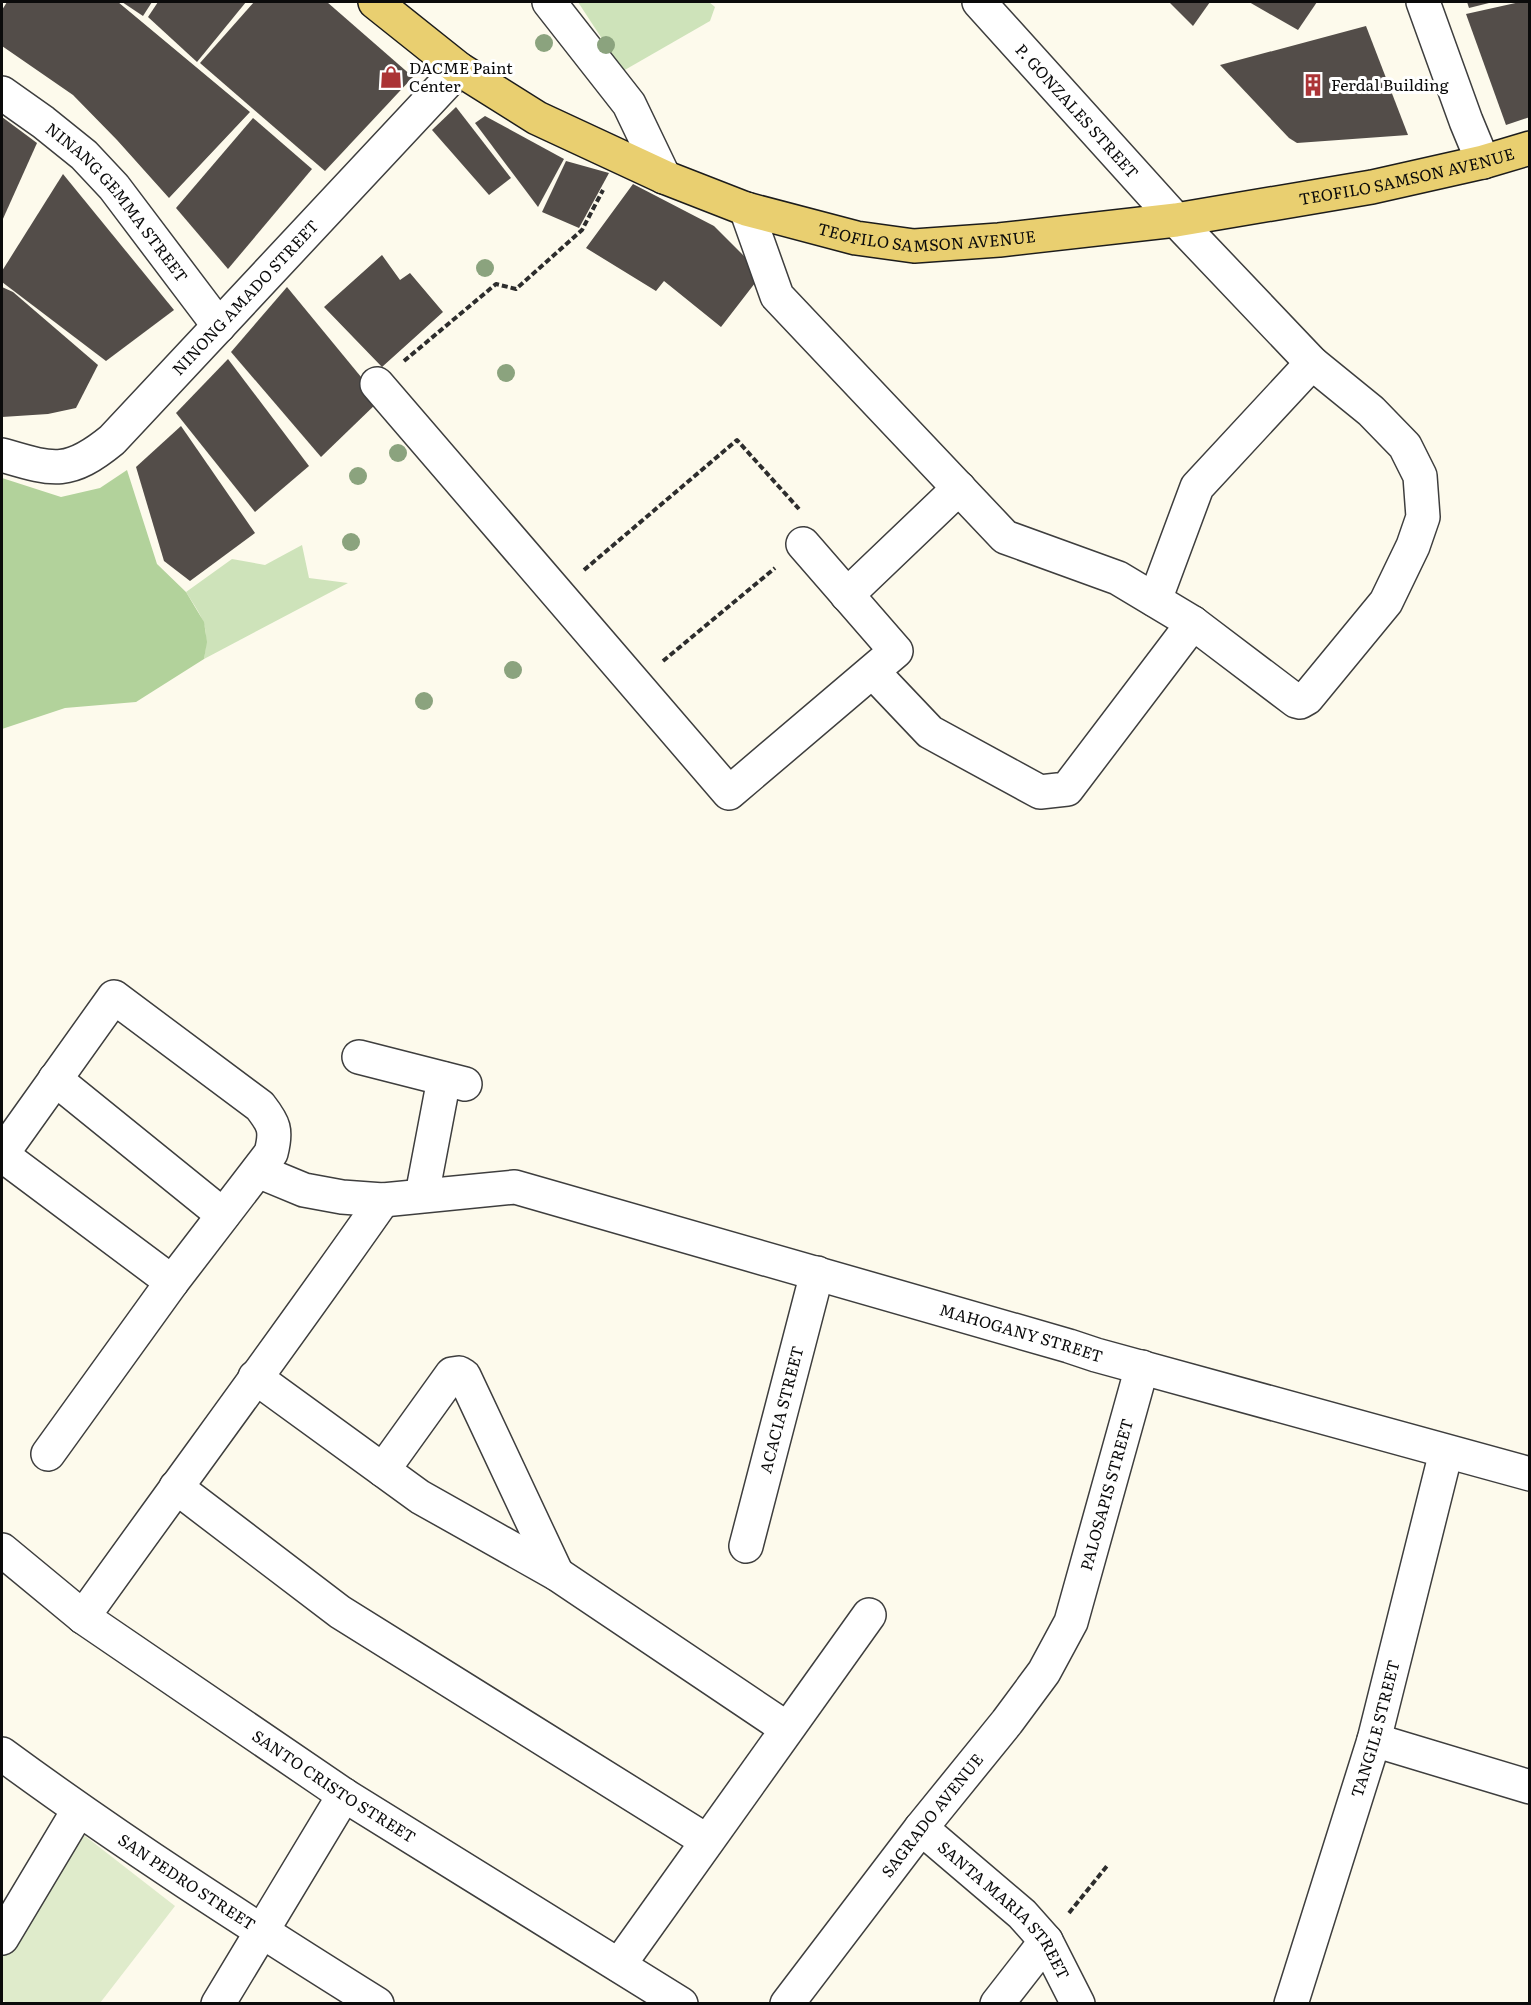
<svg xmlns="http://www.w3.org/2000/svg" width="1531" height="2005" font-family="Literata,serif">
<rect width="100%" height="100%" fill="#fdfaec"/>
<!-- green -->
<g fill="#cee3ba">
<path d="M578 2H709L715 7 710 21 623 71Z"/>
<path d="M302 545 309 578 348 583 204 659C210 626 203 619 186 592L232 559 265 565Z"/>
</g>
<!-- forest -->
<path fill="#b2d29b" d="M127 470 157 564 186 592 204 622 207 642 204 659 136 702 65 708 2 729V478L61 497 100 488Z"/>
<!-- pitch -->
<path fill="#dfebcb" d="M76 1829 175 1906 100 2003 7 2004 2 1999V1926Z"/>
<!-- building -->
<g fill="#534d49">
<path d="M7 2H118L250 112 169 198 117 140 73 95 2 46V10Z"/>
<path d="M122 2H152L143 16Z"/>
<path d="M158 2H246L197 62 148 17Z"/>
<path d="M254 2H327L413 77 325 171 200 63Z"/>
<path d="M1169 2H1210L1193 26Z"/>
<path d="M1249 2H1317L1298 30Z"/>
<path d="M1467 2H1493L1469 8Z"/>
<path d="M1520 2H1530V117L1506 125 1466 14Z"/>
<path d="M1366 26 1408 135 1297 143 1289 138 1220 65Z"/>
<path d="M456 107 511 178 489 195 432 130Z"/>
<path d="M485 116 564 159 538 207 475 123Z"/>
<path d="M2 117 37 143 2 221Z"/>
<path d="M253 118 312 169 228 269 176 208Z"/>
<path d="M566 161 609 173 579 228 542 212Z"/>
<path d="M63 174 174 310 106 361 2 282V271Z"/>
<path d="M633 184 714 226 762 274 721 327 664 281 656 291 586 248Z"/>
<path d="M382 255 400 280 410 273 443 312 382 367 324 307Z"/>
<path d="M2 287 13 292 98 365 76 408 48 414 2 417Z"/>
<path d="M287 287 380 400 321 457 231 352Z"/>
<path d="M228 359 309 466 255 512 176 413Z"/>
<path d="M181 426 255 533 190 581 164 561 136 467Z"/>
</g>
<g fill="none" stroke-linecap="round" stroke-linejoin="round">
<!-- minor casing -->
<g stroke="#3e3e3e" stroke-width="36">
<g id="minor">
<path d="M549 2 629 104 664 177"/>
<path d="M1423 2 1466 121 1483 162"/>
<path id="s1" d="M2 93 43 122 84 155 114 187 219 326"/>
<path d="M746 209 777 296 1005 537 1118 578 1193 623 1296 701 1300 702 1307 698 1386 602 1413 546 1423 517 1420 476 1405 446 1371 411 1312 363 1176 220 979 2"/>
<path d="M377 384 729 793 896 651 803 544"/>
<path id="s2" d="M2 455C53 470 68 476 112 440L459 69"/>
<path d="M847 595 959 488"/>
<path d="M1155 600 1197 487 1312 363"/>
<path d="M873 672 930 732 1040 792 1067 789 1193 623"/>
<path d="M359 1057 465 1084"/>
<path d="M55 1079 223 1215"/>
<path d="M2 1154 114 997 260 1106C274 1124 277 1130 271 1153L172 1282 48 1454"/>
<path d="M2 1155 172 1282"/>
<path id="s3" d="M258 1171 304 1190 342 1197 383 1200 515 1187 1069 1346 1096 1355 1530 1474"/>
<path d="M422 1195 444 1079"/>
<path d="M255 1377 420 1497 557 1574 786 1728"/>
<path d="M383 1470 452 1374 459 1373 464 1376 557 1574"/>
<path d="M176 1487 340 1612 707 1841"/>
<path id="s4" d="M746 1546 817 1273"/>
<path id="s5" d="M2 1550 83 1617 344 1795 681 2004"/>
<path d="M83 1617C183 1477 285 1340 383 1200"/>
<path d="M1374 1740 1530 1787"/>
<path id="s6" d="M2 1754C123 1843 249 1924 377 2004"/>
<path id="s7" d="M921 1828 1022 1914 1046 1941 1078 2004"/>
<path d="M2 1938 78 1811"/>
<path d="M619 1965 869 1615"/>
<path d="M218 2004 344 1795"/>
<path id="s8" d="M787 2004 921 1828 1007 1722 1044 1672 1071 1622 1142 1367"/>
<path d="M997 2004 1046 1941"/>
<path id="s9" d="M1291 2004 1374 1740 1446 1452"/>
</g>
</g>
<!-- major casing -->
<g stroke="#1c1c1c" stroke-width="36">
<g id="major">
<path id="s10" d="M375 2 459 69 537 118 664 177 746 209 856 238 914 246 999 240 1176 220 1372 187 1483 162 1530 148"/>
</g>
</g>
<!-- path -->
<g stroke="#2d2d2d" stroke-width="4" stroke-dasharray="6 3" stroke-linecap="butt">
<path d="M404 361 496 284 516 289 582 230 603 190"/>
<path d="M584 570 737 440 799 509"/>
<path d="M663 661 775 568"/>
<path d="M1069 1913 1107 1866"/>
</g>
<!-- minor -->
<use href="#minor" stroke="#fff" stroke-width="33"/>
<!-- major -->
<use href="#major" stroke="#e9cf70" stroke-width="33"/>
</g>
<!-- trees -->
<g fill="#8ba37e">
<circle cx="544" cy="43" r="9"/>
<circle cx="606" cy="45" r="9"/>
<circle cx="485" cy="268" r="9"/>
<circle cx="506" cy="373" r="9"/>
<circle cx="398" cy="453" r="9"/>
<circle cx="358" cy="476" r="9"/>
<circle cx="351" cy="542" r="9"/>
<circle cx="513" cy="670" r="9"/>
<circle cx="424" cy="701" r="9"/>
</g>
<!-- icons -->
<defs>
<g id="shop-bare" transform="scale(1.8)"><path d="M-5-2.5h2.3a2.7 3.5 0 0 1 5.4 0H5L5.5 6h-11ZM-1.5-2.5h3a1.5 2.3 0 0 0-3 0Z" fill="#ab3436" stroke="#fff" stroke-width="2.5" paint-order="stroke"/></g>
<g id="building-bare" transform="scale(1.8)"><path d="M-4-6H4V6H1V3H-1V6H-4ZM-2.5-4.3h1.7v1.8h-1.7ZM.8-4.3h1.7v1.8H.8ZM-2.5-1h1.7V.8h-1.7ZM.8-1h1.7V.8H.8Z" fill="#ab3436" stroke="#fff" stroke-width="2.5" paint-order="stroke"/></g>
</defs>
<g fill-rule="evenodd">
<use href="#shop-bare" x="391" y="77"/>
<use href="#building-bare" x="1313" y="85"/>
</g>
<g text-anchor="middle" stroke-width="6" stroke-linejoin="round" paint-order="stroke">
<!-- poi labels -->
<g font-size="16" fill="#0b0b0b" stroke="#fff" text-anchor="start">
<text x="409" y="74">DACME Paint<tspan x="409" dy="18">Center</tspan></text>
<text x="1331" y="91">Ferdal Building</text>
</g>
<!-- street labels -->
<g font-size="16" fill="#0b0b0b" stroke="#fff">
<text transform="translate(1077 111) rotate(48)" y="6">P. GONZALES STREET</text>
<text dy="6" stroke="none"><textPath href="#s10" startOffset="1098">TEOFILO SAMSON AVENUE</textPath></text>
<text dy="6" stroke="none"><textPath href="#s1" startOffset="160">NINANG GEMMA STREET</textPath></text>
<text dy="6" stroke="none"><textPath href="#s10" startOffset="612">TEOFILO SAMSON AVENUE</textPath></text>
<text dy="6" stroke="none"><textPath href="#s2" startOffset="314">NINONG AMADO STREET</textPath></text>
<text dy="6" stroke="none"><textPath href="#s3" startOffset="789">MAHOGANY STREET</textPath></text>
<text dy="6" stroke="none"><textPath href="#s4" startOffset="141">ACACIA STREET</textPath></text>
<text dy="6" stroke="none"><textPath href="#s8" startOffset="609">PALOSAPIS STREET</textPath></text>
<text dy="6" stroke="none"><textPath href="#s9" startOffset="288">TANGILE STREET</textPath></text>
<text dy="6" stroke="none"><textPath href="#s5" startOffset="408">SANTO CRISTO STREET</textPath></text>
<text dy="6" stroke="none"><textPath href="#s8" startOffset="238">SAGRADO AVENUE</textPath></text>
<text dy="6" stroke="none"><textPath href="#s6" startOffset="225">SAN PEDRO STREET</textPath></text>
<text dy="6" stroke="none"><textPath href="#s7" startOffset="118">SANTA MARIA STREET</textPath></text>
</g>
</g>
<!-- border -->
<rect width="1531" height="2005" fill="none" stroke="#0b0b0b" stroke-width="6"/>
</svg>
